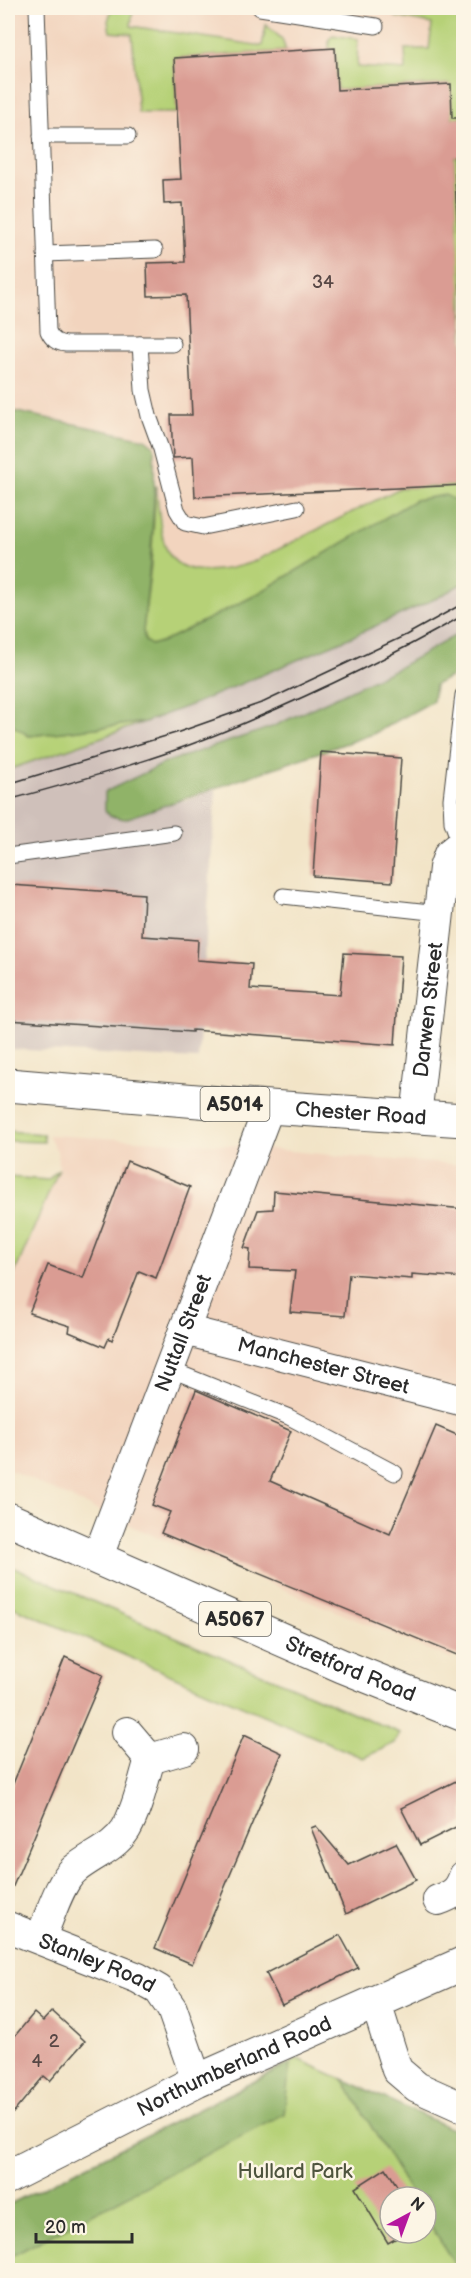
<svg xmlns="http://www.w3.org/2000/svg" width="471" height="2278" font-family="'Balsamiq Sans',sans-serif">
<rect width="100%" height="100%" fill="#fcf5e5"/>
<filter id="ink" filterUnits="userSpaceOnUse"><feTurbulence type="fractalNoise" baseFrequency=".0167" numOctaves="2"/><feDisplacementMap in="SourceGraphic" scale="12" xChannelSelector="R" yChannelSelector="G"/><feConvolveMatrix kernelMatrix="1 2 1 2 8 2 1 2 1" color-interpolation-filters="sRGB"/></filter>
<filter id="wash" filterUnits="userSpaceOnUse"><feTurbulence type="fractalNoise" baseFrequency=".008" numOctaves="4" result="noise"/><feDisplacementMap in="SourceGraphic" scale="24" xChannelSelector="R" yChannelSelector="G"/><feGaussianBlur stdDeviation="1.35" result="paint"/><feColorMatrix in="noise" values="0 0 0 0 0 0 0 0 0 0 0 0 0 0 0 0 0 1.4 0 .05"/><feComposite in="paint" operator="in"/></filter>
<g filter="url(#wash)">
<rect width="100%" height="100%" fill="#f2e4c7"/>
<!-- built -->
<g fill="#f2d4be">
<path d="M8 8H463V487L229 570H202L186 567 176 561 170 556 165 543 156 485 154 446 145 438 8 410Z"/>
<path d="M48 1135 229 1145 351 1157 463 1165 464 1630 451 1659 138 1529 8 1469V1290L59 1169 57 1151Z"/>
</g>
<!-- industrial -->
<path fill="#cfc0ba" d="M463 583V631L398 668 272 727 167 762 183 801 216 789 198 1059 8 1049V770L196 703 349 638 437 598Z"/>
<!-- green -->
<g fill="#b6d177" stroke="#707e51" stroke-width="1.5" fill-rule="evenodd">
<path d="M112 8H133L131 26 262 46 266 25 282 39 286 51 174 58 177 113H138L132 34 110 32 108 21Z"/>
<path d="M396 8H461L464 10 463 118H452L450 84 337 90 335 49H329V39L333 35 358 39 357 67 406 70 405 49H429L432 24 395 17Z"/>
<path d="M463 156V361L454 157Z"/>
<path d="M156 485C159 504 159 538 169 554 185 580 230 570 253 562L400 488 463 485V500L461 503 252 597 164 641 151 645 145 641 143 631 151 565Z"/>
<path d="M8 722 29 736 145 722 8 770Z"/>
<path d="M8 1131 43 1134 44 1142 8 1141Z"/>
<path d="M59 1169 10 1284 8 1283V1177L48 1180Z"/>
<path d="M8 1565 400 1733 395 1743 363 1758 8 1605Z"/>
<path d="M298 2059 463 2134V2270H8V2205ZM390 2197H426V2233H390Z"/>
</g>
<!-- forest -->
<g fill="#90b368" stroke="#5e6f4a" stroke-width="1.5">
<path d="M8 410 145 439 154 446C156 508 150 569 143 631L145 641 151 645 164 641 252 597 415 500 445 495 461 503 463 500V583L437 598 349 638 196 703 145 722 29 736 8 722Z"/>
<path d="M463 631V670L435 685 433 701 373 734 125 819 110 816 105 811V792L167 762 272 727 398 668Z"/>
<path d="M290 2064 284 2114 8 2258V2205Z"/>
<path d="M343 2079 463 2134V2270H458L426 2218V2197H413Z"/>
</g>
<g id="blocks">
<!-- building -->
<g fill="#da9c93">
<path d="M335 48 337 90 451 84 452 118H464V156L454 157 464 361V485L195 497 193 457 173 458 171 415H192L186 295 148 296 147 263 185 262 182 203 164 204 163 180 181 179 174 58Z"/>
<path d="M321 752 401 758 392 882 313 876Z"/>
<path d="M10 885 144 894 142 936 198 940 197 960 252 964 250 989 340 995 344 953 401 956 395 1045 192 1030V1032L8 1020V919Z"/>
<path d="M127 1161 190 1187 156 1278 139 1271 112 1340 109 1338 105 1347 69 1332 70 1326 29 1313 48 1265 83 1278Z"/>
<path d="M274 1191 464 1209V1278L412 1274V1279L349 1274 345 1316 290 1312 295 1271 249 1269 250 1249 244 1248 258 1210 273 1209Z"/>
<path d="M196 1390 291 1431 270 1481 390 1534 436 1426 464 1438V1658L161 1533 170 1512 152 1505Z"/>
<path d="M65 1657 103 1675 8 1898V1796Z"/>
<path d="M244 1735 282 1753 192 1964 155 1948Z"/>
<path d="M464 1777V1823L420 1845 401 1808Z"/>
<path d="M316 1826 349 1865 396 1843 416 1880 346 1914 311 1828Z"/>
<path d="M340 1935 358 1968 282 2005 266 1973Z"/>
<path d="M52 2011 85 2041 50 2081 44 2076 8 2119V2044L34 2013 43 2021Z"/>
<path d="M386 2168 404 2197H390V2233H406L388 2243 355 2188Z"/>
</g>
</g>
</g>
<g filter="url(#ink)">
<use href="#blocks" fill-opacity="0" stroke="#494742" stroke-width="1.5"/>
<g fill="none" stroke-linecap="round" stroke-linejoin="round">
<!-- lane casing -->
<g stroke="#494742" stroke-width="17">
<g id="lane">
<path d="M37 8 48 331C52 340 57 343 66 344H173"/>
<path d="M260 8 376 26"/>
<path d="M41 136H128"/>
<path d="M45 254 155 250"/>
<path d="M140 344 143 390 149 416 161 449 177 510 185 523 203 527 297 508"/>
<path d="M460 844 452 822 451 799 463 695"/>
<path d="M8 856 174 833"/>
<path d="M283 896 439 913"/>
<path d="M169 1369 289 1417 395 1473"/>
</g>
</g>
<!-- street casing -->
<g stroke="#494742" stroke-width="32">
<g id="street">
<path id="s1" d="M416 1117 444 868 449 854 464 842"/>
<path id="s2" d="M184 1330 464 1401"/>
<path id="s3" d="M97 1559 269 1107"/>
<path d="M127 1732 150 1759 184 1749"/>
<path d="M438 1900C453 1895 459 1891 464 1876"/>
<path id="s4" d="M8 1927 138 1978 159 1990 172 2009 197 2081"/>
<path d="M40 1939C49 1920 59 1882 75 1869 92 1855 114 1848 126 1829 138 1808 143 1781 150 1759"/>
<path d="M376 2003 397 2070 417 2087 464 2108"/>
</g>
</g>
<!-- secondary casing -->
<g stroke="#494742" stroke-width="35">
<g id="secondary">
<path id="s5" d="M8 2177 197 2081 464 1963"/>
</g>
</g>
<!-- primary casing -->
<g stroke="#494742" stroke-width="35">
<g id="primary">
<path id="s6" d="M8 1085 269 1107 464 1120"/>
<path id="s7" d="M8 1519 342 1666 464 1715"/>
</g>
</g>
<!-- lane -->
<use href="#lane" stroke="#fff" stroke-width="15"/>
<!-- street -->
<use href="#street" stroke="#fff" stroke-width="30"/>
<!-- secondary -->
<use href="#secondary" stroke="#fff" stroke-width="33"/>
<!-- primary -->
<use href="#primary" stroke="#fff" stroke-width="33"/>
<!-- tram -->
<g stroke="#2b2b2b" stroke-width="1.5">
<path d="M8 784 179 732 264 702 406 635 464 603"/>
<path d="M8 800C78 781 158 759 225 731 307 697 387 659 464 615"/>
</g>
</g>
</g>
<g text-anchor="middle" stroke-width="5" stroke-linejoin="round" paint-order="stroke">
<!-- number labels -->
<g font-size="18" fill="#574745">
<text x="323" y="288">34</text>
<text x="54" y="2047">2</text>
<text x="37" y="2067">4</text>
</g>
<!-- shield labels -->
<g fill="#fcf5e5" stroke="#6a6863" stroke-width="1.5">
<rect x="200.5" y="1087" width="69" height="34" rx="4.5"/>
<rect x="199" y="1602" width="72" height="34" rx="4.5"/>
</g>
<g font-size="20" font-weight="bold" fill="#2b2b2b">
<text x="235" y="1111">A5014</text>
<text x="235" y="1626">A5067</text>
</g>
<!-- street labels -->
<g font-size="21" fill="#2b2b2b" stroke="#fcf5e5">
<text dy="7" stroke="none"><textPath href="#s1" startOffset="108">Darwen Street</textPath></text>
<text dy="7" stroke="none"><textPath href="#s6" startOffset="354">Chester Road</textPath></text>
<text dy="7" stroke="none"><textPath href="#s3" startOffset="242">Nuttall Street</textPath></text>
<text dy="7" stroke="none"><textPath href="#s2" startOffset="144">Manchester Street</textPath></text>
<text dy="7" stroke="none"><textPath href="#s7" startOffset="374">Stretford Road</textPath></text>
<text dy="7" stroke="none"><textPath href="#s4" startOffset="96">Stanley Road</textPath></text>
<text dy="7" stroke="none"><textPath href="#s5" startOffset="252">Northumberland Road</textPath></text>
</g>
<!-- park labels -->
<g font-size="21" fill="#4e543e" stroke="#fcf5e5">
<text x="295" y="2178">Hullard Park</text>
</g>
</g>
<!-- margin -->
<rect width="471" height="2278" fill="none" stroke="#fcf5e5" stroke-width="30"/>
<!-- north arrow -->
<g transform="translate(408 2215) rotate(41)"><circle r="28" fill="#fcf5e5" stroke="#a8a49b" stroke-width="1.5"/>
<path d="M0-4.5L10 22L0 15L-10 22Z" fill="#b5179e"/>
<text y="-9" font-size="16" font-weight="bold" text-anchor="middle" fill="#2b2b2b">N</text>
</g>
<!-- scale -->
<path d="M36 2233v9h96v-9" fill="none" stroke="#2b2b2b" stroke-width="3"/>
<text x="45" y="2233" font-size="18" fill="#2b2b2b" stroke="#fcf5e5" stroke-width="4.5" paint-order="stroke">20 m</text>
</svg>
